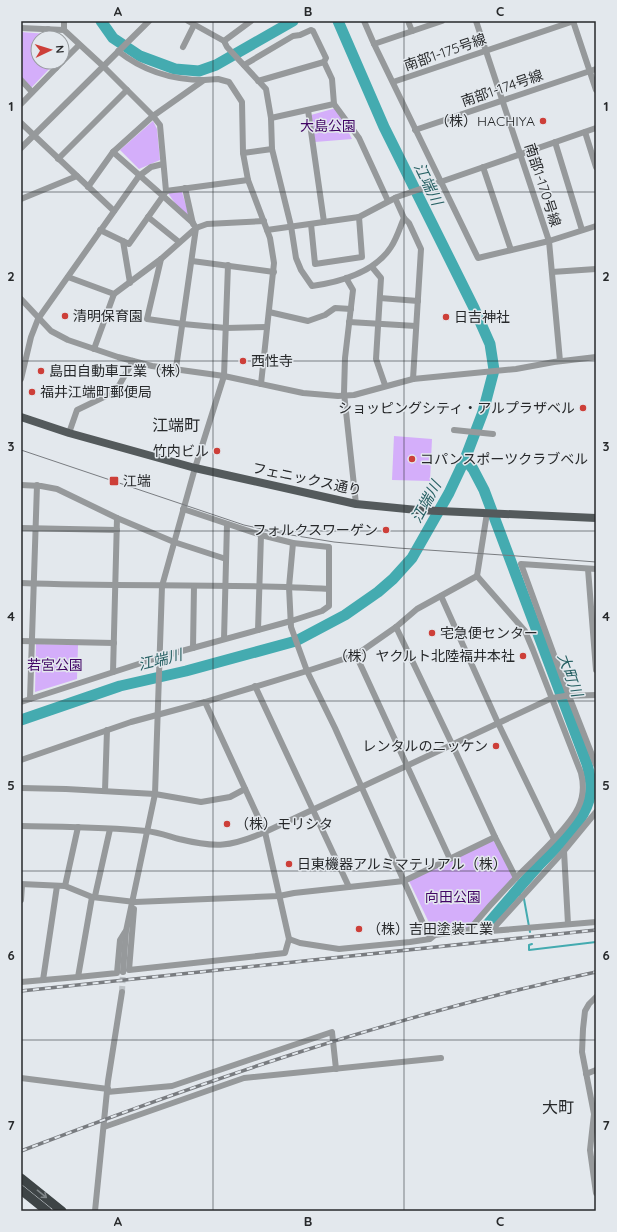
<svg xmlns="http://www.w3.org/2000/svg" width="617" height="1232" font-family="Quicksand,'Noto Sans JP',sans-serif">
<rect width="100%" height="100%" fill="#e3e8ed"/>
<!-- green -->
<g fill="#d4aefa">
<path d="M21 32 47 34V38H38V62H47L51 67 31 88 21 77Z"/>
<path d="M336 108 352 139 315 142 311 115Z"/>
<path d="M153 121 157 129 160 160 139 169 120 150Z"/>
<path d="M182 192 190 219 177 206 168 193Z"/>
<path d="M394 436 432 439 430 481 392 480Z"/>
<path d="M36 644 78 645 77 679 35 692Z"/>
<path d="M493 840 516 878 469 930 435 935 409 881Z"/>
</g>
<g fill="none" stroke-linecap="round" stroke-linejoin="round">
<!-- stream -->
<g stroke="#44abb0" stroke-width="2">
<path d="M516 891 524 899 530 932"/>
<path d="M532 944 529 945V950L596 942"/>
</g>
<!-- river -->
<g stroke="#44abb0" stroke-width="11">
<path d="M101 21 113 38 140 56 175 69 199 71 216 65 293 21"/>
<path d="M465 459 473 469 484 490 587 764C590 776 593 788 589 800 582 825 556 847 539 865 521 885 504 905 487 925"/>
<path d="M21 720 120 686 186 671 296 641 345 615 378 592 393 579 412 558 449 493 465 459 483 412 494 370 490 344 474 308 384 127 338 21"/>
</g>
<!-- minor-tunnel -->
<path stroke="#bdc2c6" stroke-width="6" stroke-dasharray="6 3" stroke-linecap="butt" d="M122 992 123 972"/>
<!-- minor -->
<g stroke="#96999b" stroke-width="6">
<path d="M188 21 224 41 227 47 266 89 271 118 272 149 291 226 296 258 301 270 312 286C340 282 375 272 391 247 397 238 400 227 404 218L395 198"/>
<path d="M364 21 374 44 478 258 549 241 596 226"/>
<path d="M408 21 412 31"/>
<path d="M476 21 549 241 560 361"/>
<path d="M573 21 596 90"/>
<path d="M21 28 64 30 103 66 153 116 160 125 166 191 163 196 193 223 196 228 176 368"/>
<path d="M64 30V21"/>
<path d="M48 38V29"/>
<path d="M224 41 251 21"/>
<path d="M374 44 442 21"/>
<path d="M183 47 194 25"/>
<path d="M118 51C143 71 172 80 204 80"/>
<path d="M49 62 56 68"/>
<path d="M62 62 79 45"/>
<path d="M244 65 293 36 300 35 311 30 313 31 326 58 324 62"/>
<path d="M21 80 32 92"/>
<path d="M258 81 324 62 332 79 334 104 359 138 388 201"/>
<path d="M393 82 574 21"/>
<path d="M21 104 62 62"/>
<path d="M308 110 324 222"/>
<path d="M271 118 334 104"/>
<path d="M21 123 114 211"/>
<path d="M415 130 596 69"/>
<path d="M585 132 596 167"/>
<path d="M555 142 582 230"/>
<path d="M21 148 149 21"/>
<path d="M243 153 272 149"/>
<path d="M58 159 127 90"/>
<path d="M483 167 511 250"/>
<path d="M88 187 113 152 153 116 204 80 218 79 229 82 242 102 243 153 248 180 270 238 274 263 261 384"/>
<path d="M185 188 193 224"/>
<path d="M166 191 248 180"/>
<path d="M21 199 77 176"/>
<path d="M148 217 179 242"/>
<path d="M404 218 409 223 421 249 413 379"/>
<path d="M311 224 315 264 362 257 359 217"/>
<path d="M100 230 129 244 163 196 113 152"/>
<path d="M267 230 359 217 397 197 596 128"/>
<path d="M123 241 130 283"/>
<path d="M161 259 147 319 183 324 226 328 267 327"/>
<path d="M192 261 274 272"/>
<path d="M372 267 381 278 376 359 385 385"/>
<path d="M552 272 596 269"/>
<path d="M68 277 114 294 161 259 196 228 207 224 264 221"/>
<path d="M346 278 353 290 345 358 344 393 356 504"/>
<path d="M380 298 418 301"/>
<path d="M21 299 51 331 68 340 118 357 152 366 224 376 303 393 338 396 354 395 413 379 516 369 554 362 596 357"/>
<path d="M269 312 308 321 325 315 335 308 351 309"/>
<path d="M349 322 416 326"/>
<path d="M94 349 114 294"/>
<path d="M21 379 31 337 38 319 139 176 151 167 163 164"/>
<path d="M454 430 493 434"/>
<path d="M69 433 77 410 106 396 117 389 133 361"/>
<path d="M21 485 41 486 57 489 117 518 113 672"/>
<path d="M117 518 174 542 226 559"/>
<path d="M21 528 117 530"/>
<path d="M588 569 596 670"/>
<path d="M596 569 521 564 569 696 596 765"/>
<path d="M477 576 487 513"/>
<path d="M21 583C124 587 227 583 329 589"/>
<path d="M441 596 498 723 554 839"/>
<path d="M396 627 452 744 495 837 516 878"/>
<path d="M258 630 261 535"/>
<path d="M224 639 227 524"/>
<path d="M21 641 114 643"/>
<path d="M193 648 194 586"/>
<path d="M356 655 450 859"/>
<path d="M255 686 349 887"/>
<path d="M30 699 37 485"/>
<path d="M21 702 160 657 291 621 322 611 329 606V547L293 543 261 535 183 509"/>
<path d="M21 760 131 722 205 702 307 671 291 627 289 587 293 543"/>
<path d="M21 788 66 789 155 794 201 802 230 797 245 789"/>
<path d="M105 791 107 730"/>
<path d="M596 812 563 852 491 931 596 922"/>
<path d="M21 826C63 827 105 827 146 831 157 832 168 836 179 839 216 848 230 847 265 832L552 698 565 696 596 695"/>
<path d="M564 851 568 924"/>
<path d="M21 884 65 886 92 897 135 902 279 896 294 893 404 881 495 837"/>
<path d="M65 886 78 827"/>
<path d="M95 896 110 829"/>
<path d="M21 900 22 885"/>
<path d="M134 909 129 970 285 953 289 939 265 832 205 702"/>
<path d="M289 939 300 943 339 949 410 942 430 939 435 935 469 930C489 906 510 883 533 861 546 848 571 824 578 808 584 796 584 785 581 773L533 650 525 631 477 576 417 609 396 627 356 655 307 671 335 728 430 939"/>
<path d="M123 972 126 931 155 794 162 586 195 468 224 376 228 265"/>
<path d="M78 977 117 973 120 940 125 932"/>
<path d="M43 980 57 886"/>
<path d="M21 982 78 977 92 897"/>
<path d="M596 997 589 1004 585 1011 583 1029 582 1052 594 1114 590 1150 596 1193"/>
<path d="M586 1074 596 1070"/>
<path d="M21 1078 108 1089"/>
<path d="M107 1092 172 1086 332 1032 336 1069"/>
<path d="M104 1127 244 1078 441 1058"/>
<path d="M95 1211 108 1081 122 992"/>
</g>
<!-- major -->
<path stroke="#545a5c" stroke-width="8" d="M21 417 69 433 195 468 356 504 417 510 596 518"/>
<!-- highway -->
<g stroke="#3e4446" stroke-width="9">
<path d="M21 1178 62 1211"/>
<path d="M21 1190 47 1211"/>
</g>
<!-- tram -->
<path stroke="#797c80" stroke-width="1" d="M21 450 244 525 285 534 334 542 398 548 517 556 596 562"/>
<!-- rail casing -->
<g stroke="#797c80" stroke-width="3.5">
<g id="rail">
<path d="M21 991 596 930"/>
<path d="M21 1151C209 1079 399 1014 596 972"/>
</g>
</g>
<!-- rail -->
<use href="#rail" stroke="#e3e8ed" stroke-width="2" stroke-dasharray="6" stroke-linecap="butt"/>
</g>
<!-- one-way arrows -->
<defs><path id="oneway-shaft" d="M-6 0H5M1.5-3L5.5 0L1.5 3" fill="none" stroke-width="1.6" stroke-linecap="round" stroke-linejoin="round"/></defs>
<use stroke="#808689" href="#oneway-shaft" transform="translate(42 1194) rotate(39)"/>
<!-- grid -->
<path fill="none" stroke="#27292b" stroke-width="1" stroke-opacity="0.55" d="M213 21V1211M404 21V1211M21 192H596M21 361H596M21 531H596M21 701H596M21 871H596M21 1040H596"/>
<!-- markers -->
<g fill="#cd3f39" stroke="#e3e8ed" stroke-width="1.5">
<circle cx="543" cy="121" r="4"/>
<circle cx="65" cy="316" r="4"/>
<circle cx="446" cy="317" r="4"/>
<circle cx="243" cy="361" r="4"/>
<circle cx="41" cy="371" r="4"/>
<circle cx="32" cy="392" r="4"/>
<circle cx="583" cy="408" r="4"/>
<circle cx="217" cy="451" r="4"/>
<circle cx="412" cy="459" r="4"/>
<rect x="109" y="476" width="10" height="10" rx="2"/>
<circle cx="386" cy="530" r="4"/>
<circle cx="432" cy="633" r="4"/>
<circle cx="523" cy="656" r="4"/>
<circle cx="496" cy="746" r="4"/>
<circle cx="227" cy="824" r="4"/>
<circle cx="289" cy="864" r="4"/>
<circle cx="359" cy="929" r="4"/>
</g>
<g text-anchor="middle" stroke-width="3" stroke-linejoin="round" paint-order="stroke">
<!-- street labels -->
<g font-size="14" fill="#27292b" stroke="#e3e8ed">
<text transform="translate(445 52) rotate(-19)" y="5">南部1-175号線</text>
<text transform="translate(502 88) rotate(-19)" y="5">南部1-174号線</text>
<text transform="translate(543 185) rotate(72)" y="5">南部1-170号線</text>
<text transform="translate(307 479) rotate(12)" y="5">フェニックス通り</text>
</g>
<!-- poi labels -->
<g font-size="14" fill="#27292b" stroke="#e3e8ed" text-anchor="start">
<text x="535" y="126" text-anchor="end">（株）HACHIYA</text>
<text x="73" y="321">清明保育園</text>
<text x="454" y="322">日吉神社</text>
<text x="251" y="366">西性寺</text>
<text x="49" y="376">島田自動車工業（株）</text>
<text x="40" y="397">福井江端町郵便局</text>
<text x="575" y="413" text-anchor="end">ショッピングシティ・アルプラザベル</text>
<text x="209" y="456" text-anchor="end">竹内ビル</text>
<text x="420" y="464">コパンスポーツクラブベル</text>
<text x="123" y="486">江端</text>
<text x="378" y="535" text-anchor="end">フォルクスワーゲン</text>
<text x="440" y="638">宅急便センター</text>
<text x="515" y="661" text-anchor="end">（株）ヤクルト北陸福井本社</text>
<text x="488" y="751" text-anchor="end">レンタルのニッケン</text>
<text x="235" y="829">（株）モリシタ</text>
<text x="297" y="869">日東機器アルミマテリアル（株）</text>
<text x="367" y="934">（株）吉田塗装工業</text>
</g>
<!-- park labels -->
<g font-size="14" fill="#410565" stroke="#e3e8ed">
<text x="328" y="131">大島公園</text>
<text x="55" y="670">若宮公園</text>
<text x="453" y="902">向田公園</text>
</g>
<!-- water labels -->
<g font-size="15" font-style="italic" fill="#286164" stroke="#e3e8ed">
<text transform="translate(428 184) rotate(64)" y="5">江端川</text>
<text transform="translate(426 502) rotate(-61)" y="5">江端川</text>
<text transform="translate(160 660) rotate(-14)" y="5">江端川</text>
<text transform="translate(570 675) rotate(70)" y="5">大町川</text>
</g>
<!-- quarter labels -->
<g font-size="16" fill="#27292b" stroke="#e3e8ed">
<text x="176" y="431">江端町</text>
<text x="558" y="1113">大町</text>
</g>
</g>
<!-- border -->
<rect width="617" height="1232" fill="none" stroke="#e3e8ed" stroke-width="44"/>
<!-- north arrow -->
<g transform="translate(50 50) rotate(86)"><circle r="19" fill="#e3e8ed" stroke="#989c9f"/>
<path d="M0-3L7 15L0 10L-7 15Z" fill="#cd3f39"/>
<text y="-6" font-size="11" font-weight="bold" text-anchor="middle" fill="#27292b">N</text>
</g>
<rect x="22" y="22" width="573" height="1188" fill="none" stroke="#27292b" stroke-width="1.5"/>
<g font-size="13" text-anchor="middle" font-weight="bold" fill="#27292b">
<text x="118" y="16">A</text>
<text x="308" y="16">B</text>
<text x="500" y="16">C</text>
<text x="11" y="111">1</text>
<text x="606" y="111">1</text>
<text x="11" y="281">2</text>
<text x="606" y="281">2</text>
<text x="11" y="451">3</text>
<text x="606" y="451">3</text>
<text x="11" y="621">4</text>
<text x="606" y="621">4</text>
<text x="11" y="790">5</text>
<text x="606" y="790">5</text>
<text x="11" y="960">6</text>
<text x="606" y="960">6</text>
<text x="11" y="1130">7</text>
<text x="606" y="1130">7</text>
<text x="118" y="1226">A</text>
<text x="308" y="1226">B</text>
<text x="500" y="1226">C</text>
</g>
</svg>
